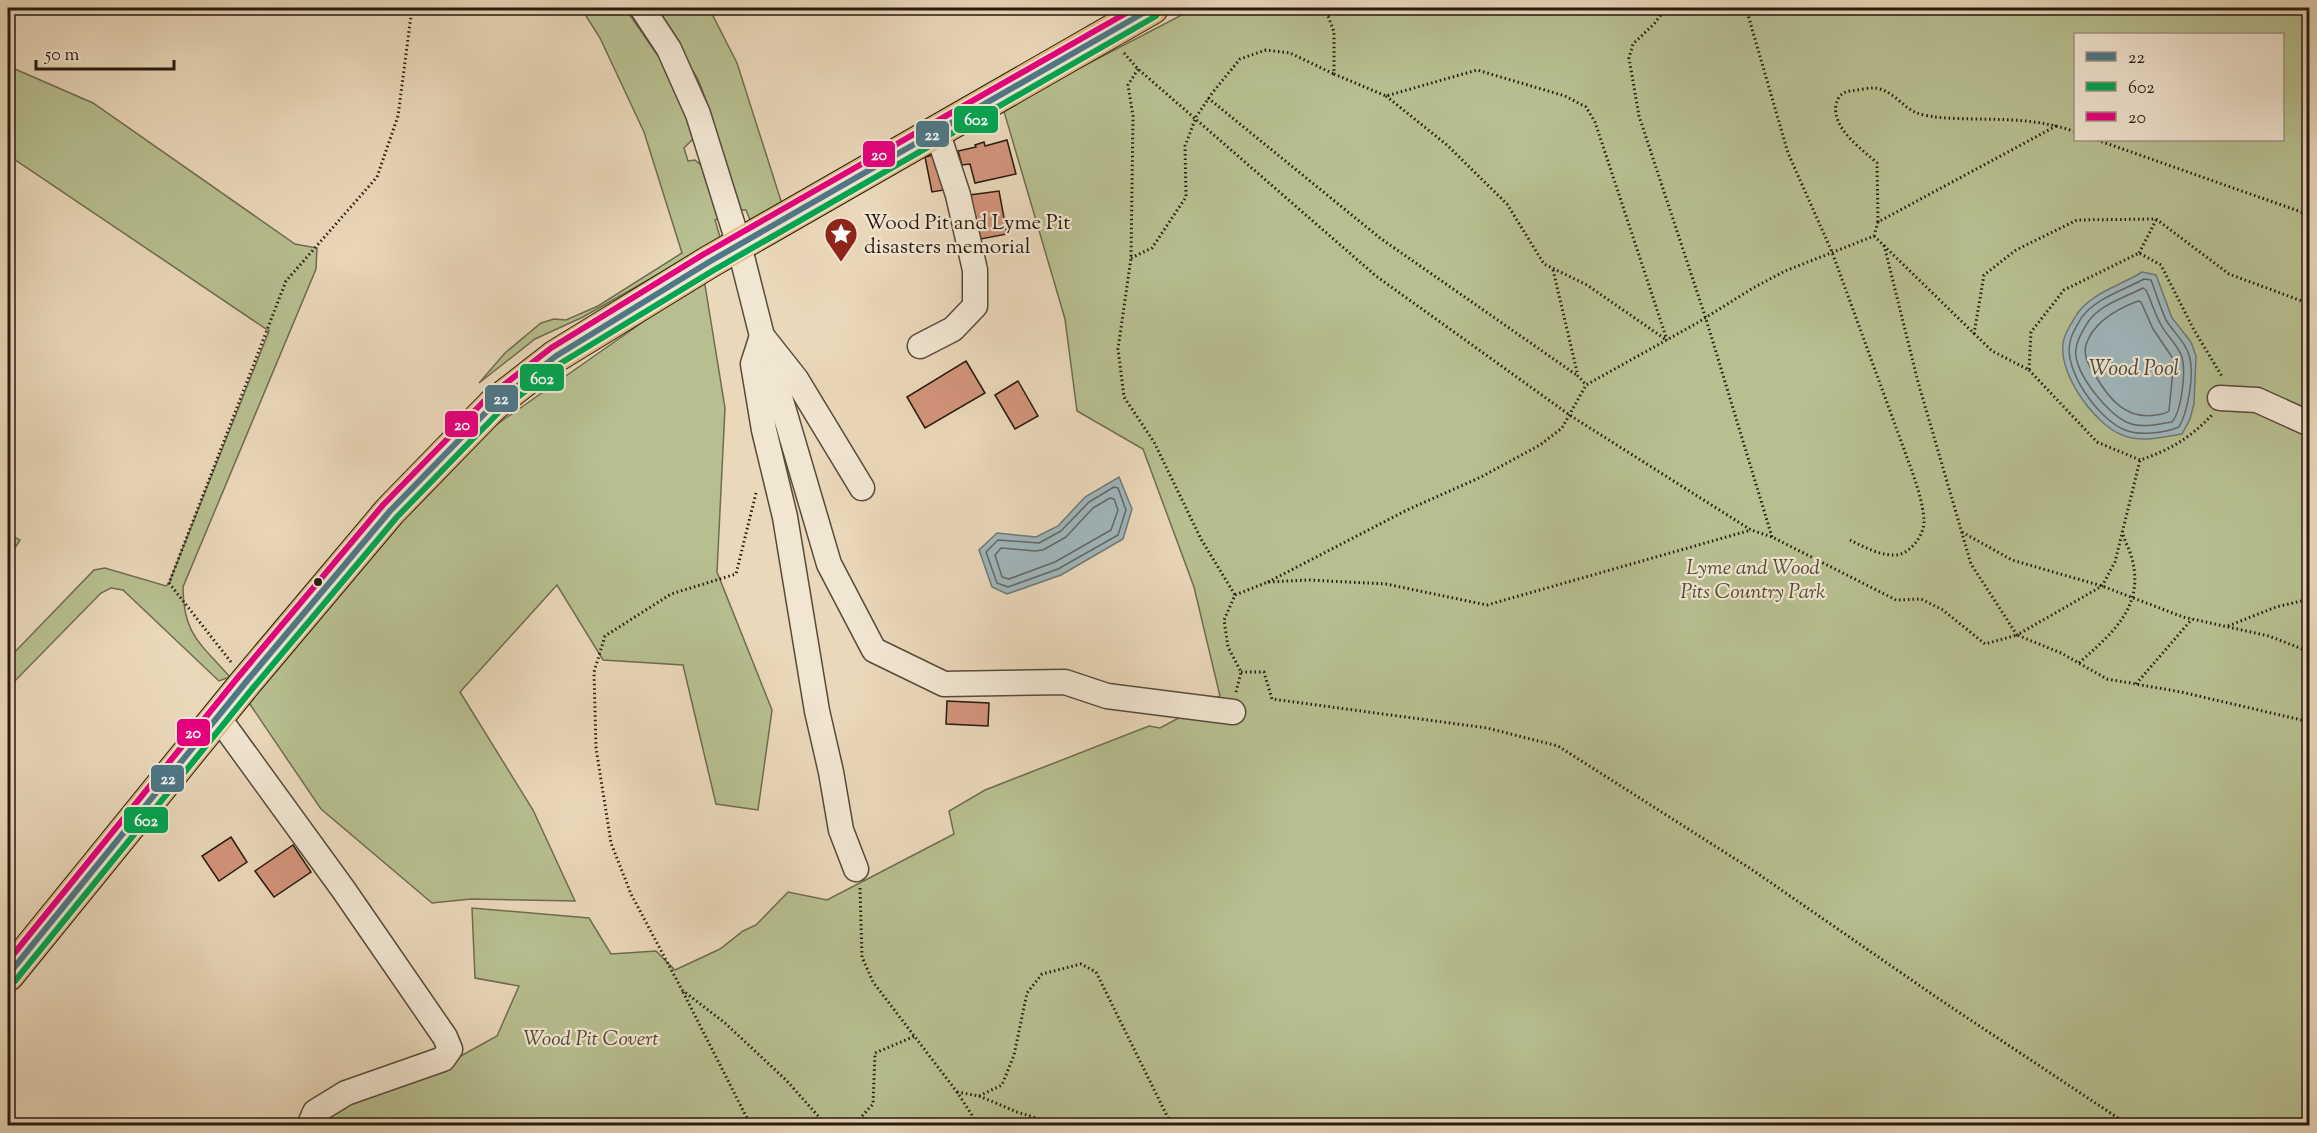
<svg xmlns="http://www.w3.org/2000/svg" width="2317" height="1133" font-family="'Sorts Mill Goudy',serif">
<rect width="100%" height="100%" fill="#ead8ba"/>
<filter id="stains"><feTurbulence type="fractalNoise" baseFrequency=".00333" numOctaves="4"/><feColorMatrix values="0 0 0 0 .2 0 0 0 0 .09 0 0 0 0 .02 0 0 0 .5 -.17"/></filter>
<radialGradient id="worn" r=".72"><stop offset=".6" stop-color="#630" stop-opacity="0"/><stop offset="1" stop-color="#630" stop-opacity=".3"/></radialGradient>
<!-- green -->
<g fill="#b7bf90" stroke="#6e6c50" stroke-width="1.5" fill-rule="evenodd">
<path d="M581 8H625L661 60 693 131V139L684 148 688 161 695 160 704 168 718 219 715 220 720 237 718 240 583 317 535 339 479 383 505 353 541 323 554 319 566 320 598 306 682 253 644 132 600 38Z"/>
<path d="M653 8H709L737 63 782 204 750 220 746 210H740L710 111 698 79Z"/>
<path d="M1195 8H2309V1125L322 1126 336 1100 459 1057 497 1036 519 986 475 978 472 908 589 918 611 954 656 951 675 970 720 949 743 931 756 925 788 892 827 900 954 834 949 811 985 790 1149 726 1160 728 1220 696 1194 587 1143 449 1077 411 1065 319 1003 108ZM2076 34H2282V140H2076Z"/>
<path d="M8 66 93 103 295 244 317 248 316 269 183 587C183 634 200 643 230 677L219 681 123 590 111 588 101 593 8 688V659L94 570 105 568 166 586 169 583 269 331 8 155Z"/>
<path d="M704 279 725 408 717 572 772 710 758 810 716 804 683 665 603 660 557 585 460 692 533 810 575 901 471 899 432 903 321 809 245 697 419 479Z"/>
<path d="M8 534 20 540 8 559Z"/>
</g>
<!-- water -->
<g fill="#9fb6bc" stroke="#6f7877" stroke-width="1.5">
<path d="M2142 272 2156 275 2172 318 2191 342 2196 356 2194 404 2190 419 2182 434C2162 437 2141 443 2122 435 2094 424 2055 370 2064 339 2066 331 2073 321 2077 314 2091 293 2122 285 2142 272Z"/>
<path d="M1119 477 1132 509 1123 539 1061 575 1007 594 992 587 979 550 997 533 1036 537 1058 526 1085 497Z"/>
</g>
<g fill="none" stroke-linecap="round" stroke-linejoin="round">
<!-- shore -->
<g stroke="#626866" stroke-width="1.5">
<path d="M2144 279 2151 280C2156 293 2160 307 2166 320 2173 332 2185 341 2189 355 2195 373 2188 411 2179 427 2164 433 2140 436 2125 430 2099 420 2063 370 2070 342 2071 334 2078 324 2082 317 2096 298 2124 290 2144 279Z"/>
<path d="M2143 288 2146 290C2151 301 2155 314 2161 325 2167 336 2178 345 2182 357 2186 371 2182 410 2172 422 2158 424 2141 429 2126 422 2107 412 2080 379 2076 357 2074 344 2082 332 2088 322 2099 305 2126 297 2143 288Z"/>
<path d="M2138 301 2141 302 2153 329 2174 360 2169 411C2165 414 2161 414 2156 415 2126 420 2109 399 2095 375 2089 366 2083 356 2086 345 2093 322 2117 309 2138 301Z"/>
<path d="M1114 487 1118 488 1126 510 1118 535 1058 569 1008 587 997 583 986 552 998 540 1039 543 1061 531 1089 502Z"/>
<path d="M1110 498 1114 499 1118 510 1111 530 1055 562 1009 579 1002 577 995 555 1001 548 1035 551 1043 550 1066 537 1093 508Z"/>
</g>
</g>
<!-- building -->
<g fill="#d3947b" stroke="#261a10" stroke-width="1.5">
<path d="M1007 140 1016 174 975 183 970 164 962 165 958 151 976 147 975 145 984 142 985 146Z"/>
<path d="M937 154 944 190 932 192 925 157Z"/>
<path d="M999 191 1007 234 981 239 970 195Z"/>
<path d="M966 361 985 393 925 428 907 397Z"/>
<path d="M1018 381 1038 416 1015 429 995 395Z"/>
<path d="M947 701 989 703 988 726 946 724Z"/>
<path d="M231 837 247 862 219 881 202 856Z"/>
<path d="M293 845 311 872 274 897 255 871Z"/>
</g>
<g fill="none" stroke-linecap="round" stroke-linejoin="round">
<!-- minor casing -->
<g stroke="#574a3a" stroke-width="27">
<g id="minor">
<path d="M642 8 669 49 698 114 739 245 762 336 796 379 862 488"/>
<path d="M762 336 829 564 874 650 944 684 1065 682 1107 696 1233 712"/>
<path d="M762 336 753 364 764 430 785 517 817 711 831 772 841 830 856 869"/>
<path d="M920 346 953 329 975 306V270L958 195 937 131"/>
<path d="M2220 398 2257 400 2310 424"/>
<path d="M218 717 343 889 445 1037 450 1049 443 1059 346 1093 315 1112 309 1126"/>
</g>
</g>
<!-- major casing -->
<g stroke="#261a10" stroke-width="34">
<path id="major" d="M8 975 246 682 390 511 493 405 556 356 709 262 1152 8"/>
</g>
<!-- path -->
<g stroke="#261a10" stroke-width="3" stroke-dasharray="1.5 3" stroke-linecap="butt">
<path d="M1325 8 1334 32V74L1386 96 1477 70 1565 96 1586 107 1595 122 1667 340"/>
<path d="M1666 8 1654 24 1633 44 1629 58 1639 116 1706 319 1772 537"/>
<path d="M1746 8 1788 153 1832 252 1909 463C1915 479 1924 505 1924 523 1923 537 1909 555 1895 555 1878 555 1864 547 1850 540"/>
<path d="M1328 15 1347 8"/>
<path d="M1124 53 1138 69 1376 276 1571 416 1751 530 1772 537 1896 600 1921 599 1943 610 1985 644 2017 635 2061 653 2107 679 2181 692 2310 722"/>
<path d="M1138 69 1128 85 1133 116 1131 258 1118 349 1124 397 1154 442 1201 539 1235 595"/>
<path d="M1386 96 1447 145 1507 204 1544 264 1587 285 1665 339"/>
<path d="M1208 98 1380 238 1578 376"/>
<path d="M2097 140 2310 215"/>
<path d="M1878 222 1877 163C1862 149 1832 129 1836 105 1838 96 1842 92 1851 91 1858 90 1867 88 1874 88 1892 89 1902 107 1917 113 1922 115 1930 116 1935 117 1985 122 2025 114 2076 132"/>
<path d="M1874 236 1992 351 2029 370 2031 332 2064 290 2139 253 2161 265 2194 330 2223 378"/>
<path d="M1884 245 1918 382 1971 564 2017 635 2102 586 2115 562 2140 460"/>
<path d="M2139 253 2156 220"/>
<path d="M1131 258 1152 248 1186 197 1185 146 1196 117 1213 92 1240 59 1266 50 1290 53 1334 74"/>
<path d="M1553 270 1578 376 1586 385"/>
<path d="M1974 334 1984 275 2016 250 2077 220 2156 219 2229 274 2310 304"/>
<path d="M2029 370 2097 442 2140 460C2170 450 2190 438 2212 415"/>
<path d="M756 493 736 574 671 594 605 636 594 672 596 748 611 843 631 894 682 990 725 1023 786 1080 827 1126"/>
<path d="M1962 532 2012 560 2102 586 2183 617 2269 636 2310 652"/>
<path d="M1268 582 1407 510 1481 477 1540 445 1562 428 1586 385 1697 323 1753 288 1785 271 1874 236 1878 222 2058 125"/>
<path d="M2228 626 2276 607 2310 599"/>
<path d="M231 662 169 583 286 281 377 177 398 116 412 8"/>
<path d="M2079 663C2110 635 2143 609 2133 563 2131 552 2125 542 2122 532"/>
<path d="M1241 672H1264L1272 699 1487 728 1558 746 1751 869 1939 999 2130 1126"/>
<path d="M2136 684 2192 619"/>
<path d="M1236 692 1241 672 1228 647 1224 620 1235 595 1268 582 1309 580 1386 584 1487 605 1751 530"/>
<path d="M860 888 862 957 873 982 957 1092 979 1126"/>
<path d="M683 992 751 1126"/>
<path d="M957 1092 979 1096 1002 1085 1014 1055 1027 993 1042 974 1081 964 1096 972 1172 1126"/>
<path d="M979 1096 1017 1112 1062 1126"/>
<path d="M853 1126 873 1104 875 1053 915 1036"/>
</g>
<!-- minor -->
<use href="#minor" stroke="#f1e6d2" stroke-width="24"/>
<!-- major -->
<use href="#major" stroke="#e5bc7d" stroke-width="32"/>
<!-- bus-1 casing -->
<g stroke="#f1e6d2" stroke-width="10">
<path id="bus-1" d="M8 975 246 682 390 511 493 405 556 356 709 262 1152 8"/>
</g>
<!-- bus-2 casing -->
<g stroke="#f1e6d2" stroke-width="10">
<path id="bus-2" d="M15 981 253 688 397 517 499 412 561 363 714 270 1156 16"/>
</g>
<!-- bus-3 casing -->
<g stroke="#f1e6d2" stroke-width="10">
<path id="bus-3" d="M8 961 239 676 383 505 487 398 551 348 704 254 1135 8"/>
</g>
<!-- bus-1 -->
<use href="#bus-1" stroke="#4e7888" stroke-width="6"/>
<!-- bus-2 -->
<use href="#bus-2" stroke="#00a651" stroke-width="6"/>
<!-- bus-3 -->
<use href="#bus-3" stroke="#e5007d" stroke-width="6"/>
</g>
<!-- icons -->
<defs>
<g id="sight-pin" transform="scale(1.725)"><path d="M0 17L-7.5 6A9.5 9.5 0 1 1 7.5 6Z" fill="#8f2418" stroke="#f1e6d2"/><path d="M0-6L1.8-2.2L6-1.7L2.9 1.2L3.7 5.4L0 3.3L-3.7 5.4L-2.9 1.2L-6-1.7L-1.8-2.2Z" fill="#fff"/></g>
</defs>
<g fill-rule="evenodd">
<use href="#sight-pin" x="841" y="234"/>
</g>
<!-- markers -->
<circle fill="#261a10" stroke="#f1e6d2" stroke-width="2" cx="318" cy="582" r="5"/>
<g text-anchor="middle" stroke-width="4.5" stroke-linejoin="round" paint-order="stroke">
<!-- poi labels -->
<g font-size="21" fill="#261a10" stroke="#f1e6d2" text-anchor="start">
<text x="864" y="229">Wood Pit and Lyme Pit<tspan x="864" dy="24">disasters memorial</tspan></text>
</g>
<!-- park labels -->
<g font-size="21" font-style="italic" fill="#524c36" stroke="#f1e6d2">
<text x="1753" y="574">Lyme and Wood<tspan x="1753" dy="24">Pits Country Park</tspan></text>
<text x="591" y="1045">Wood Pit Covert</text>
</g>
<!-- water labels -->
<g font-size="22" font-style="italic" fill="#4a4944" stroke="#f1e6d2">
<text x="2134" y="375">Wood Pool</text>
</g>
</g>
<g stroke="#f1e6d2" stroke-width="2">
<rect x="953" y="105" width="46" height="29" rx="6" fill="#00a651"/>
<rect x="915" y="120" width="35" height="28" rx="6" fill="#4e7888"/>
<rect x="862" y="140" width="34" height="28" rx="6" fill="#e5007d"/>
<rect x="519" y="363" width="46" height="29" rx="6" fill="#00a651"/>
<rect x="484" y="384" width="35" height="29" rx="6" fill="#4e7888"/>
<rect x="444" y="410" width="35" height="28" rx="6" fill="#e5007d"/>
<rect x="176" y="718" width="35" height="29" rx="6" fill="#e5007d"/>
<rect x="150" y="764" width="35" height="29" rx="6" fill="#4e7888"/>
<rect x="123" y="806" width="46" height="28" rx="6" fill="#00a651"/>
</g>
<g font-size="16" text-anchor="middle" font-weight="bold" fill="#fff">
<text x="976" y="125">602</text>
<text x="932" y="140">22</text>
<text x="879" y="160">20</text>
<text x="542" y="384">602</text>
<text x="501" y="404">22</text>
<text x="462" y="430">20</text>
<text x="193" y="738">20</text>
<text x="168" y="784">22</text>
<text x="146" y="826">602</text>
</g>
<!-- margin -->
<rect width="2317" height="1133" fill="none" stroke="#ead8ba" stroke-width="30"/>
<rect x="9" y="9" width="2299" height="1115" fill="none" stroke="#261a10" stroke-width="3"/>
<rect x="15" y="15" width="2287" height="1103" fill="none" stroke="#261a10" stroke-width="1.5"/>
<!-- legend -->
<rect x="2074" y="33" width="210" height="108" fill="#f1e6d2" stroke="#a09484" stroke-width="1.5"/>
<rect x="2086" y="52" width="30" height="9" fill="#4e7888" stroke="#a09484" stroke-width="1.5"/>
<text x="2128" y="63" font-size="18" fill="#261a10">22</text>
<rect x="2086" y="82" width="30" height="9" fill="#00a651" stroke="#a09484" stroke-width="1.5"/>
<text x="2128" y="93" font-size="18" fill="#261a10">602</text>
<rect x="2086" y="112" width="30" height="9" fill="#e5007d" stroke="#a09484" stroke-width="1.5"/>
<text x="2128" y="123" font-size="18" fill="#261a10">20</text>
<!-- scale -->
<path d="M36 60v9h138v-9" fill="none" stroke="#261a10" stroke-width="3"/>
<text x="45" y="60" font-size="18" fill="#261a10" stroke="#f1e6d2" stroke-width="4.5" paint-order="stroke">50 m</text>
<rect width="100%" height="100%" filter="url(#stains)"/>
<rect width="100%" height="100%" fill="url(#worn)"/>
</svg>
